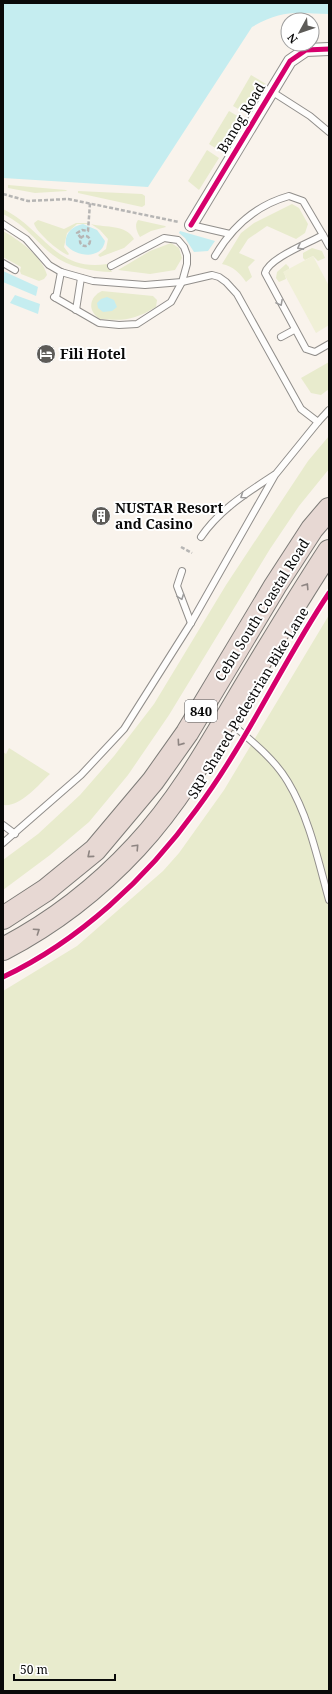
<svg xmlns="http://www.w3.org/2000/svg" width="332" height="1694" font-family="'Noto Serif',serif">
<rect width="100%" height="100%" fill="#f9f3ec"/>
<!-- green -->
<g fill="#e8ebcd">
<path d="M251 75 266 84 247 114 233 106Z"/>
<path d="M229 111 244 120 223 153 209 144Z"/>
<path d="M207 150 219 158 199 190 188 181Z"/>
<path d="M8 185 66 190 67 191 35 193 8 188Z"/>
<path d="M78 191 142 194 145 196V205L142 207 78 193Z"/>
<path d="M292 204 299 208 308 224 305 233 296 239 267 226 248 239 239 253 255 260 248 267 252 277 246 282C240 273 233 266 222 264L241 233 254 223Z"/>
<path d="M3 209C44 229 55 272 107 264L112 272C93 272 68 267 53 255 34 240 27 226 3 214Z"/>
<path d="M38 220 64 229 76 223H88V224H77L67 233 64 247 69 254 68 255C59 252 35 231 34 223Z"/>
<path d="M138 220 165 226 166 227 151 231 140 237C137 232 134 225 138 220Z"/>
<path d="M91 224C106 228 126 224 134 239L124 248 100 257 98 255 106 249 108 239 100 230Z"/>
<path d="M3 231C19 240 42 256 47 275L44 279 39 281 21 274 20 271 21 267 3 257Z"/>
<path d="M171 243 179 248 182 258 175 270 150 274 118 270 150 251Z"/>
<path d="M312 248 322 251 325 258 318 261 313 256 305 260 303 258V253Z"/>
<path d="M286 264 289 267V269L284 272 286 279 279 282 276 278 277 272Z"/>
<path d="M102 291 153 296 157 300 156 307C134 320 125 321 100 319 87 311 89 297 102 291Z"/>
<path d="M329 362V389L321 395 311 393 301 378Z"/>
<path d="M329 436V469L299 506 270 549 169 715 128 775 89 822 50 855 3 890V860L38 834 80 795 114 756 154 704 226 585 265 526 308 461Z"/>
<path d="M329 615V1691H3V991L77 946 163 871 179 853 224 790Z"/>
<path d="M9 748 50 774C38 785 21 807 3 805V752L6 754Z"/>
</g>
<!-- pitch -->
<path fill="#f0f0d7" d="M313 256 329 286V325L316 333 283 272Z"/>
<!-- water -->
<g fill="#c5edf0">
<path d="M3 3H329V14C297 13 282 9 252 27L148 187 3 178Z"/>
<path d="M83 224 97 230 105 241C102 260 76 257 66 245 64 234 72 226 83 224Z"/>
<path d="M180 231 215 241 208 251 194 252 185 238 179 233Z"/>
<path d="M3 271 38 287 36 296 3 282Z"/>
<path d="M15 295 40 304 38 314 10 303Z"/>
<path d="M107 297 114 300 117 307 112 311 103 312 98 308 97 303 101 299Z"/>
</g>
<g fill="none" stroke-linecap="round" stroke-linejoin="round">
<!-- lane casing -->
<g stroke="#918e8b" stroke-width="8">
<g id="lane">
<path d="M271 91 310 116 329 132"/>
<path d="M3 224 26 239 49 265 61 272 93 281 145 285 182 282 212 275 219 277 226 282 237 294 301 409 318 422"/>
<path d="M191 225 230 234"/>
<path d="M329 246 323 235C309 243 269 258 265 273L306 349 315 352 329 344"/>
<path d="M215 256C232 227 257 205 289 196L303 201 323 235"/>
<path d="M3 263 15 270"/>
<path d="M54 297 99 323 119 325 137 324 171 302 182 282 187 264V255L184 247 178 240 164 238 111 266"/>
<path d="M56 298 61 272"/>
<path d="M76 310 81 278"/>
<path d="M281 337 294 330"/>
<path d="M201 537C220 509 247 493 274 475"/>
<path d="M182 571 177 586 191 623"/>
<path d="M228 721C249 739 274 758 288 782 309 817 318 860 329 900"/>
<path d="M3 825 15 834"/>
<path d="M3 843 81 775 124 729 191 623 275 475 318 422 329 410"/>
</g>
</g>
<!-- street casing -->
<g stroke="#918e8b" stroke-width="14">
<path id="street" d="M191 225 290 61 306 50 329 49"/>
</g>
<!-- highway casing -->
<g stroke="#7e7c78" stroke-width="24">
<g id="highway">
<path d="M3 918 46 890 95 850 153 781 187 733 275 586 312 529 329 509"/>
<path d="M3 949C53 923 98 888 136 847 177 803 207 751 237 700 267 650 297 600 329 551"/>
</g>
</g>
<!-- path -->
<g stroke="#b6b5b4" stroke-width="2.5" stroke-dasharray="4 2" stroke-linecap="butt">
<path d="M3 194 28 201 68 199 179 222"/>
<circle cx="85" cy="241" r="5"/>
<path d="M81 238 77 233 82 230 88 231 90 203"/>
<path d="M181 547 192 553"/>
</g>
<!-- lane -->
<use href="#lane" stroke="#fefdfc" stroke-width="6"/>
<!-- street -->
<use href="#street" stroke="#fefdfc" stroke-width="12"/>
<!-- highway -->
<use href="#highway" stroke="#e7d8d3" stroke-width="22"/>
<!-- cycleway casing -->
<g stroke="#fff" stroke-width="8">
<g id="cycleway">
<path d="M191 225 290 61 306 50 329 49"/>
<path d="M3 977C79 941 147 878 196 810 247 742 282 663 329 593"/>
</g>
</g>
<!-- cycleway -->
<use href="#cycleway" stroke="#d6006c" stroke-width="5"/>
</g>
<!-- one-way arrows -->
<defs><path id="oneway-chevron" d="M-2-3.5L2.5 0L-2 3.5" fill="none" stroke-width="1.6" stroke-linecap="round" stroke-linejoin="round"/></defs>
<g stroke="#9c9b9b">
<use href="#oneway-chevron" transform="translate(300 247) rotate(152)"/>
<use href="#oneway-chevron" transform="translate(280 303) rotate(62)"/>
<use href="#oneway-chevron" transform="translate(243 496) rotate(145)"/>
<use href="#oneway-chevron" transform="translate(181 597) rotate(70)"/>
</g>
<g stroke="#8e8582">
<use href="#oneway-chevron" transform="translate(306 586) rotate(-57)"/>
<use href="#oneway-chevron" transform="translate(180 743) rotate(125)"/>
<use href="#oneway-chevron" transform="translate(136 847) rotate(-47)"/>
<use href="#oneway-chevron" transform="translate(90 855) rotate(140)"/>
<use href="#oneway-chevron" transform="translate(37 931) rotate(-34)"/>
</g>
<!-- icons -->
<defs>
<g id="hotel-disc" transform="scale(1)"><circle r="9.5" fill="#5d5b58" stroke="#fff"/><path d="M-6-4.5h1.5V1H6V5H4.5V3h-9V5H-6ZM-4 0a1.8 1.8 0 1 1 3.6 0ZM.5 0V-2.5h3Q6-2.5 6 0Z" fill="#fff"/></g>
<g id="building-disc" transform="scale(1)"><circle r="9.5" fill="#5d5b58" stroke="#fff"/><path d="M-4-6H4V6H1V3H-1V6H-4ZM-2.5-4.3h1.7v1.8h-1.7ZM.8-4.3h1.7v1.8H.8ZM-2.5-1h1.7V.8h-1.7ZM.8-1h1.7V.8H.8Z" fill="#fff"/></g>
</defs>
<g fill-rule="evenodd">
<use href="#hotel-disc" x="46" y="354"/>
<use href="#building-disc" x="101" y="516"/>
</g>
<g text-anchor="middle" stroke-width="4" stroke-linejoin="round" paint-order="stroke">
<!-- shield labels -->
<rect fill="#fff" stroke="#535353" stroke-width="1" x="185" y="700" width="32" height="22" rx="3"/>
<g font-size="13" font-weight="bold" fill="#090909">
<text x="201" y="716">840</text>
</g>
<!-- street labels -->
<g font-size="14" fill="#090909" stroke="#fff">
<text transform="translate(241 118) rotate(-59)" y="5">Banog Road</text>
<text transform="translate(262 610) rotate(-58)" y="5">Cebu South Coastal Road</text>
<text transform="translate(248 703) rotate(-59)" y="5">SRP Shared Pedestrian Bike Lane</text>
</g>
<!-- poi labels -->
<g font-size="14" font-weight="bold" fill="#090909" stroke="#fff" text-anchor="start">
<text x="60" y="359">Fili Hotel</text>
<text x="115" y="513">NUSTAR Resort<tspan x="115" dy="16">and Casino</tspan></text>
</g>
</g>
<!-- border -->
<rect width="332" height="1694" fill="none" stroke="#090909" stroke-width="8"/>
<!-- north arrow -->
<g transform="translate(300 32) rotate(230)"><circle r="19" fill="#ffffff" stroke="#9d9d9d"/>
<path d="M0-3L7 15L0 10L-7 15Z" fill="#5d5b58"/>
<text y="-6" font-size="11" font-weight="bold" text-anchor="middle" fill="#090909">N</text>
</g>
<!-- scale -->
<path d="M14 1674v6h101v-6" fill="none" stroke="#090909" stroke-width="2"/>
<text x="20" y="1674" font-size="12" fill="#090909" stroke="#ffffff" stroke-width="3" paint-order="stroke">50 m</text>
</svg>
